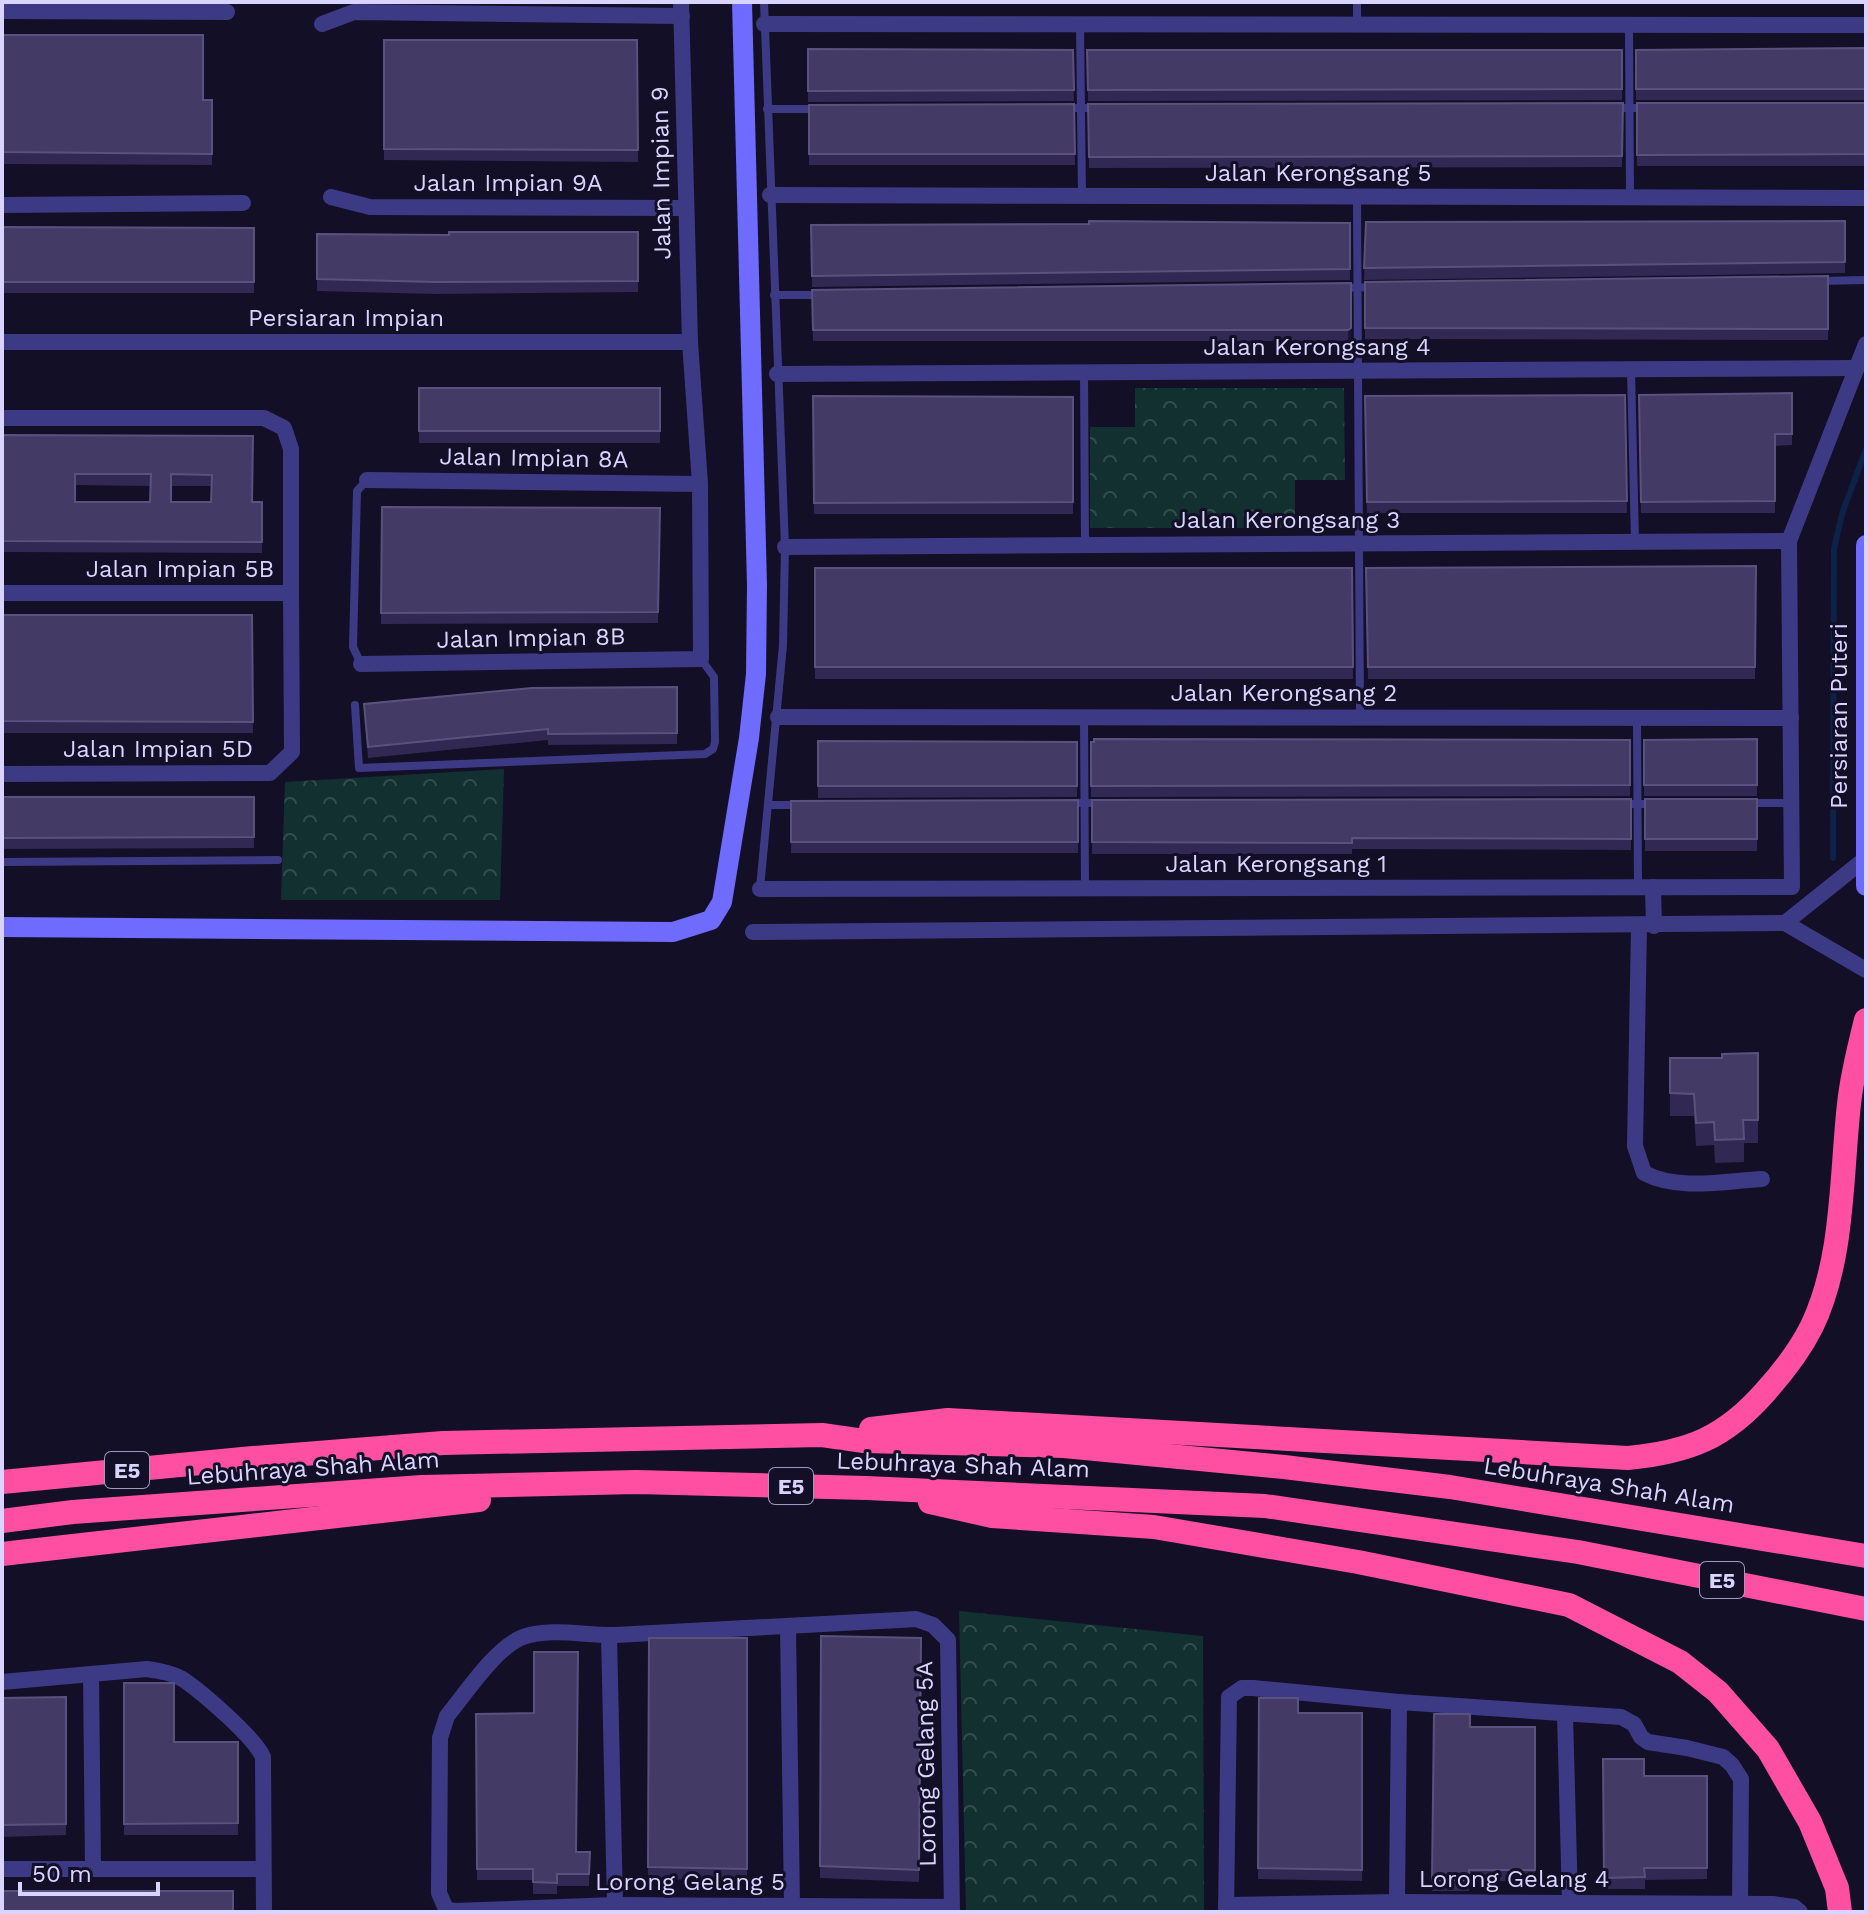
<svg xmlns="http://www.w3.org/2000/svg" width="1868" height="1914" font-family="'Work Sans',sans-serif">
<defs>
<pattern id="park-crowns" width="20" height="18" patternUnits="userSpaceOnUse" patternTransform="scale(2)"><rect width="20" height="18" fill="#12302f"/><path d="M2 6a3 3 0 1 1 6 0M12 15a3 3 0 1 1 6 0" fill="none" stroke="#344d4e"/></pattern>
</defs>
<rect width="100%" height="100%" fill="#130f26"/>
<!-- park -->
<g fill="url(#park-crowns)">
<path d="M1135 388H1344L1345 480H1295V528H1090V427H1135Z"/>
<path d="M504 769 500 900H281L285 782Z"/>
<path d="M959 1611 1203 1636 1204 1912H966Z"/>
</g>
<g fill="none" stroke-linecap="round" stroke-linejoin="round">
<!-- stream -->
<path stroke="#0c2248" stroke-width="6" d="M1833 858 1834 549 1842 514 1866 449"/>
<!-- lane -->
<g stroke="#3d3a85" stroke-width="8">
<path d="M1357 2V24"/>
<path d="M1080 25 1082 195"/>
<path d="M1629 25 1630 197"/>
<path d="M1064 108H1098"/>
<path d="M1612 108H1646"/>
<path d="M767 109H818"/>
<path d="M1357 197 1360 717"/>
<path d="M1819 281 1866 280"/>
<path d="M1343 288 1373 287"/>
<path d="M774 295H821"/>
<path d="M1631 369 1635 542"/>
<path d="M1084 372 1085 545"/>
<path d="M361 664 353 647 357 491 367 480"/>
<path d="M355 705 359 768 705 754 713 749 715 742 714 677 701 659"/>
<path d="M1084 717 1085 888"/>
<path d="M1637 718 1638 887"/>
<path d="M1070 803H1100"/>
<path d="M1750 803H1791"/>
<path d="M1622 804H1652"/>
<path d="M769 805H800"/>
<path d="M2 862 278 860"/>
<path d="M760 888 783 645 785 547 764 2"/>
</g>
<!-- street -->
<g stroke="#3d3a85" stroke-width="16">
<path d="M2 11 227 12"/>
<path d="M322 24 354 12 682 16"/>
<path d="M764 24 1866 25"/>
<path d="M770 195 1866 198"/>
<path d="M331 197 370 207 686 208"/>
<path d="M2 205 243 203"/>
<path d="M2 342H690"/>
<path d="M777 374 1856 368"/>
<path d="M2 418H264L284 428 291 449V593H2"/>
<path d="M367 480 700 484"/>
<path d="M785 547 1789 541"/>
<path d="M361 664 701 659 700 484 690 342 681 2"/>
<path d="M778 717 1791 718"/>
<path d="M2 774 270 773 292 752 291 593"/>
<path d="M1653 887 1654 926"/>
<path d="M760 889 1792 887 1789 541 1866 344"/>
<path d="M1785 923 1865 859"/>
<path d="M1639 926 1635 1146 1644 1173C1678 1191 1725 1181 1762 1179"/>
<path d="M753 932 1785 923 1866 970"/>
<path d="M788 1627 792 1906"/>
<path d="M609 1635 615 1905"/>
<path d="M91 1674 93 1868"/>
<path d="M2 1682 147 1669C160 1671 173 1673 184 1680 204 1694 254 1737 263 1757L264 1912"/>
<path d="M1565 1714 1570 1902"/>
<path d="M2 1869H263"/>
<path d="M1397 1902 1399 1702"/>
<path d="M1226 1905 1397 1902 1773 1904 1794 1907 1800 1912"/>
<path d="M952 1907 615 1905 454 1911 446 1909 439 1893 440 1738 447 1716C466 1693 496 1647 523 1637 551 1627 587 1636 615 1635 716 1630 816 1625 916 1619L933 1625 948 1640 952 1912"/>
<path d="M1226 1912 1229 1697 1242 1688H1253L1399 1702 1621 1717 1634 1724 1641 1737 1648 1742 1687 1748 1723 1757 1732 1765 1741 1779 1740 1904"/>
</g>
<!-- secondary -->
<g stroke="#6f6bff" stroke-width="20">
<path d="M1866 545V886"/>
<path d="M2 927 673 932 711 920 722 902 749 738 756 674 757 585 742 2"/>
</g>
<!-- highway -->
<g stroke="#ff4fa3" stroke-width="24">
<path d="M871 1429 948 1420 1628 1458C1689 1452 1725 1438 1766 1391 1784 1371 1800 1350 1812 1326 1844 1259 1841 1176 1849 1104 1852 1075 1859 1048 1866 1020"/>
<path d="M2 1482 253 1458 443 1443 822 1435 864 1441 1064 1446 1284 1467 1450 1487 1866 1556"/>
<path d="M930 1502 992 1516 1154 1527 1358 1562 1569 1605 1680 1662 1718 1692 1768 1749 1810 1822 1837 1888 1840 1912"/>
<path d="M2 1521 73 1512 422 1487 636 1482 866 1488 1265 1506 1578 1552 1866 1609"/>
<path d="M2 1554 479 1500"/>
</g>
</g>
<!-- wall -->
<g fill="#312854" fill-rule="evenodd">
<path d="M2 35 203 100H212V165L2 164Z"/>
<path d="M384 40H637L638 162 384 160Z"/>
<path d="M1866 48V100H1636V50Z"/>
<path d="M808 49 1073 50 1074 101 808 102Z"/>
<path d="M1087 50H1622V100L1088 101Z"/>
<path d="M1623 103 1622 167 1089 168 1088 104Z"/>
<rect x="1637" y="103" width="229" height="63"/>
<path d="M1074 104 1075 165H809V105Z"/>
<path d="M1845 221V273L1364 280 1366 222Z"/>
<path d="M1350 223V280L812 287 811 225Z"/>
<path d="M2 227 254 228V293H2Z"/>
<path d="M638 232V292L435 294 317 291V234L449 235Z"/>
<path d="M1828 276V340L1365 339V282Z"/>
<path d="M1351 283V339L1348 341H813L812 290Z"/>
<rect x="419" y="388" width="241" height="55"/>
<path d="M1792 393V445L1775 446V513H1641L1639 395Z"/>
<path d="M1625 395 1627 513H1367L1365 396Z"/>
<path d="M813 396 1073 397V514H814Z"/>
<path d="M2 435 253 436 252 502H262V553L2 552ZM75 485 150 486V502H75ZM171 486H211V502H171Z"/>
<path d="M382 507 660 508 658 623 381 624Z"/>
<path d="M1756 566 1755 679H1368L1366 568Z"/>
<path d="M815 568H1352L1353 679H815Z"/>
<path d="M2 615H252L253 733H2Z"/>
<path d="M677 687V744L548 745V740L368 758 364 704Z"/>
<path d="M1757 739V796H1644V740Z"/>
<path d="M1630 740V796L1091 797V742Z"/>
<path d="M818 741 1077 742V797L818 798Z"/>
<path d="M2 797H254V848L2 849Z"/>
<path d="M1631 799V850L1352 849V854H1092V800Z"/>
<rect x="1645" y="799" width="112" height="52"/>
<path d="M1078 800V853H791V801Z"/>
<path d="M1758 1053V1143H1744V1162L1715 1163 1714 1145 1696 1146 1694 1116H1670V1058H1722Z"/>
<path d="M821 1636 921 1638 919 1882 820 1878Z"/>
<path d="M649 1638H747V1880L648 1879Z"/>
<path d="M124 1683 174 1742H238V1835H124Z"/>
<path d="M66 1697V1835L2 1837V1698Z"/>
<path d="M1259 1698 1298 1713H1362V1881L1258 1879Z"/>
<path d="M476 1714 577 1852H590L589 1886H557V1894H533V1880H477Z"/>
<path d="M1434 1714 1470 1727H1535V1881H1469V1891H1432Z"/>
<path d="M1603 1759 1644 1776H1707V1879L1645 1880V1889H1604Z"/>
</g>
<!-- shaded-wall -->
<path fill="#1d163a" d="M1351 328V339L1348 341V330Z"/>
<!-- building -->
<g fill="#433a66" stroke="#5a527e" stroke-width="2" fill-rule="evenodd">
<path d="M2 35H203V100H212V154L2 152Z"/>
<path d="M384 40H637L638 150 384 149Z"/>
<path d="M1866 48V89H1636V50Z"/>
<path d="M808 49 1073 50 1074 90 808 91Z"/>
<path d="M1087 50H1622V89L1088 90Z"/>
<path d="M1623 103 1622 156 1089 157 1088 104Z"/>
<path d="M1637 103H1866V154L1637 155Z"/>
<path d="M1074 104 1075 154H809V105Z"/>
<path d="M1089 221 1350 223V269L812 276 811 225 1089 224Z"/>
<path d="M1845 221V262L1364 268 1366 222Z"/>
<path d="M2 227 254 228V282H2Z"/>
<path d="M449 232H638V281L435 282 317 279V234L449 235Z"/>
<path d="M1828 276V329L1365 328V282Z"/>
<path d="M1351 283V328L1348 330H813L812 290Z"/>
<rect x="419" y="388" width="241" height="43"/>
<path d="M1792 393V434H1775V501L1641 502 1639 395Z"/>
<path d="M1625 395 1627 501 1367 502 1365 396Z"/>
<path d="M813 396 1073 397V502L814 503Z"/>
<path d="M2 435 253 436 252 502H262V542L2 541ZM75 474H151L150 502H75ZM171 474 212 475 211 502H171Z"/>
<path d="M382 507 660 508 658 612 381 613Z"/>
<path d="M1756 566 1755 667H1368L1366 568Z"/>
<path d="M815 568H1352L1353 667H815Z"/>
<path d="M2 615H252L253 722 2 721Z"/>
<path d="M677 687V733L548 734V729L368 747 364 704 532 688Z"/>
<path d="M1094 739 1630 740V785L1091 786V742H1094Z"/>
<path d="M1757 739V785H1644V740Z"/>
<path d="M818 741 1077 742V786H818Z"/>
<path d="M2 797H254V837L2 838Z"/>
<path d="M1631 799V839L1352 838V843L1092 842V800Z"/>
<rect x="1645" y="799" width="112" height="40"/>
<path d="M1078 800V842H791V801Z"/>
<path d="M1758 1053V1120H1743L1744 1139 1715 1140 1714 1122 1696 1123 1694 1094 1670 1093V1058H1722V1054Z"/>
<path d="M821 1636 921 1638 919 1870 820 1866Z"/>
<path d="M649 1638H747V1869L648 1867Z"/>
<path d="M534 1652H578L576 1852H590L589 1874H557V1883L533 1882V1869H477L476 1714 534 1713Z"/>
<path d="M124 1683H174V1742H238V1823L124 1824Z"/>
<path d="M66 1697V1824L2 1825V1698Z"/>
<path d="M1259 1698H1298V1713H1362V1870L1258 1868Z"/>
<path d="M1434 1714H1470V1727H1535V1870H1469V1880H1432Z"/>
<path d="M1603 1759H1644V1776H1707V1868H1644L1645 1877 1604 1878Z"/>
<rect x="2" y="1891" width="231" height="21"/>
</g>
<g text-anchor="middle" stroke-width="6" stroke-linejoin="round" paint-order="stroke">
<!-- shield labels -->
<g fill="#130f26" stroke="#9e99be" stroke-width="2">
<rect x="105" y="1452" width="44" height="36" rx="6"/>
<rect x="769" y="1468" width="44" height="36" rx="6"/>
<rect x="1700" y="1562" width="44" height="36" rx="6"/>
</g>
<g font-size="22" font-weight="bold" fill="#d9d4ff">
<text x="127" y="1478">E5</text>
<text x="791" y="1494">E5</text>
<text x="1722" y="1588">E5</text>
</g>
<!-- street labels -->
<g font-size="24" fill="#d9d4ff" stroke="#130f26">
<text transform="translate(661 173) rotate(-91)" y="8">Jalan Impian 9</text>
<text x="1318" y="181">Jalan Kerongsang 5</text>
<text x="508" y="191">Jalan Impian 9A</text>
<text x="346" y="326">Persiaran Impian</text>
<text x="1317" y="355">Jalan Kerongsang 4</text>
<text transform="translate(534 458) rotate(1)" y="8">Jalan Impian 8A</text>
<text x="1287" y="528">Jalan Kerongsang 3</text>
<text x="180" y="577">Jalan Impian 5B</text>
<text transform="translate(531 638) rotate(-1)" y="8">Jalan Impian 8B</text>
<text x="1284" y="701">Jalan Kerongsang 2</text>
<text transform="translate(1839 716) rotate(-90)" y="8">Persiaran Puteri</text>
<text x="158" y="757">Jalan Impian 5D</text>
<text x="1276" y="872">Jalan Kerongsang 1</text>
<text transform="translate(963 1465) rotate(2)" y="8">Lebuhraya Shah Alam</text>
<text transform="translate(313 1468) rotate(-4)" y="8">Lebuhraya Shah Alam</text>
<text transform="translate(1609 1485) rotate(9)" y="8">Lebuhraya Shah Alam</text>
<text transform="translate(926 1764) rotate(-91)" y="8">Lorong Gelang 5A</text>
<text x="1514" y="1887">Lorong Gelang 4</text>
<text x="690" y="1890">Lorong Gelang 5</text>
</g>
</g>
<!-- border -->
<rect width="1868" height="1914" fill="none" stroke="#d9d4ff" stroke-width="8"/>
<!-- scale -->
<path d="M20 1882v12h138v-12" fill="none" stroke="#d9d4ff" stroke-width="4"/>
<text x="32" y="1882" font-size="24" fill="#d9d4ff" stroke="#130f26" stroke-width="6" paint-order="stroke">50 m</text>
</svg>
